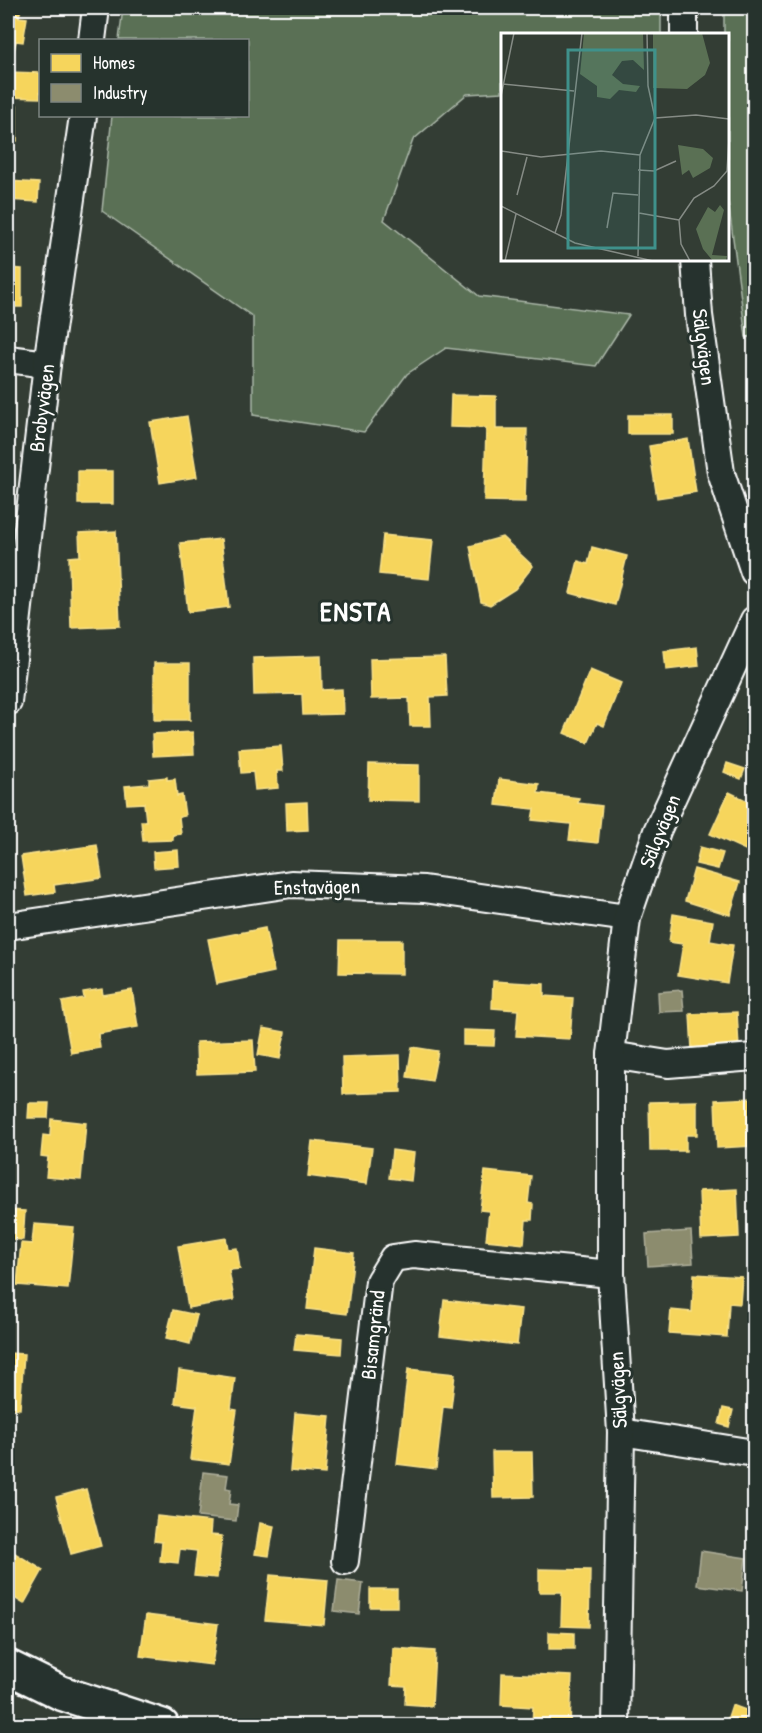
<svg xmlns="http://www.w3.org/2000/svg" width="762" height="1733" font-family="'Patrick Hand',sans-serif">
<rect width="100%" height="100%" fill="#333d34"/>
<filter id="ink" filterUnits="userSpaceOnUse"><feTurbulence type="fractalNoise" baseFrequency=".0167" numOctaves="2"/><feDisplacementMap in="SourceGraphic" scale="12" xChannelSelector="R" yChannelSelector="G"/><feConvolveMatrix kernelMatrix="1 2 1 2 8 2 1 2 1" color-interpolation-filters="sRGB"/></filter>
<g filter="url(#ink)">
<!-- green -->
<g fill="#5a7054" stroke="#acb8aa" stroke-width="1.5">
<path d="M123 8H661V34H502V92L467 94 413 140 384 220 479 296 629 315 596 366 446 348 407 374 364 432 253 415V317L102 211 112 116H248V40H119Z"/>
<path d="M724 8H754V337H746L728 200V34H724Z"/>
</g>
<!-- homes -->
<g fill="#f6d55c" stroke="#f9e28d" stroke-width="1.5">
<path d="M8 8H21L19 17 27 18 23 42 16 41 13 55 8 54Z"/>
<path d="M8 72 40 73V98L8 97Z"/>
<rect x="8" y="106" width="9" height="35"/>
<path d="M8 181 39 183 38 202 8 200Z"/>
<path d="M8 268 22 269V307H8Z"/>
<path d="M451 395 496 396V429H527L525 502 484 501 486 428 450 427Z"/>
<rect x="628" y="415" width="45" height="19"/>
<path d="M187 416 197 477 160 483 150 422Z"/>
<path d="M688 439 696 492 657 498 649 446Z"/>
<rect x="78" y="471" width="35" height="33"/>
<path d="M116 531 120 626 71 628 69 557 80 556 79 533Z"/>
<path d="M383 535 433 540 429 579 379 574Z"/>
<path d="M502 537 533 566 515 589 490 605 481 602 470 546Z"/>
<path d="M221 539 229 607 188 612 180 543Z"/>
<path d="M592 547 627 556 615 605 570 593 578 561 588 564Z"/>
<path d="M697 647 699 666 666 670 664 651Z"/>
<path d="M321 656 322 690 342 689 343 714 303 715 302 694 254 695 253 658Z"/>
<path d="M445 657 447 696 430 697 431 726H410L409 698 371 699 370 659Z"/>
<rect x="154" y="663" width="36" height="57"/>
<path d="M590 670 621 683 604 726 597 723 588 743 564 733Z"/>
<path d="M193 732 194 754 153 756 152 734Z"/>
<path d="M281 746 283 771H277L278 788 255 790 253 772 241 773 239 749Z"/>
<path d="M727 763 745 769 741 779 724 772Z"/>
<path d="M369 764 419 765V801L368 800Z"/>
<path d="M167 777V780L175 779 177 796 182 795 185 816 179 817 181 834 173 835V840L143 841 141 821H146L144 803 127 804 125 786 149 784V779Z"/>
<path d="M499 779 539 784 538 793 579 798 578 803 602 806 598 843 569 840 571 824 532 820 534 809 496 805Z"/>
<path d="M729 792 754 804V847L752 853 710 834Z"/>
<path d="M307 802 308 830 287 831 286 803Z"/>
<path d="M97 845 102 878 54 885 55 892 27 896 21 856Z"/>
<path d="M700 847 723 853 718 869 696 864Z"/>
<path d="M178 850 179 866 154 868 153 852Z"/>
<path d="M694 869 740 882 730 915 685 901Z"/>
<path d="M673 914 713 921 710 941 733 945 727 983 678 975 683 944 669 942Z"/>
<path d="M265 928 274 972 217 984 208 939Z"/>
<path d="M340 940H402V974L339 973Z"/>
<path d="M493 981 544 984V996L573 998 570 1039 516 1036 518 1010 492 1008Z"/>
<path d="M102 989 103 995 132 990 138 1027 98 1034 100 1048 71 1053 62 1002 84 998 83 992Z"/>
<path d="M737 1012 739 1048 692 1050 690 1014Z"/>
<path d="M263 1028 285 1032 280 1059 258 1055Z"/>
<path d="M463 1030 495 1031 494 1046 463 1045Z"/>
<path d="M253 1040 255 1072 197 1074 196 1042Z"/>
<path d="M412 1047 438 1051 432 1081 407 1077Z"/>
<path d="M400 1055 401 1092 343 1094 342 1057Z"/>
<path d="M754 1098V1146L717 1148 715 1100Z"/>
<path d="M697 1101V1135H686V1151H650L649 1102Z"/>
<path d="M29 1103H49L48 1118H28Z"/>
<path d="M51 1119 86 1123 81 1180 46 1177 48 1157 41 1156 43 1135 50 1136Z"/>
<path d="M312 1141 372 1148 367 1184 308 1176Z"/>
<path d="M392 1150 414 1153 411 1181 389 1178Z"/>
<path d="M485 1171 531 1176 528 1203 533 1204 532 1220H526L524 1244 486 1240 489 1211 480 1210Z"/>
<path d="M737 1189 739 1237 701 1239 699 1191Z"/>
<path d="M8 1210 25 1211 23 1240 8 1239Z"/>
<path d="M34 1224 74 1227 68 1289 17 1285 21 1243 32 1244Z"/>
<path d="M226 1238 228 1249 237 1248 240 1269 229 1270 234 1300 188 1308 178 1246Z"/>
<path d="M314 1248 354 1253 347 1314 307 1309Z"/>
<path d="M694 1274 742 1277 740 1304 729 1303 727 1337 669 1333 671 1310 692 1312Z"/>
<path d="M444 1300 521 1309 517 1345 440 1336Z"/>
<path d="M173 1310 197 1315 190 1344 166 1338Z"/>
<path d="M296 1334 342 1338 341 1354 294 1350Z"/>
<path d="M8 1353 24 1354 20 1409 8 1408Z"/>
<path d="M408 1369 455 1374 451 1408 443 1407 436 1469 397 1464Z"/>
<path d="M179 1370 235 1378 231 1409 237 1410 229 1464 190 1459 197 1406 175 1403Z"/>
<path d="M723 1408 733 1410 729 1427 719 1424Z"/>
<path d="M295 1413 330 1416 325 1474 290 1471Z"/>
<path d="M492 1452H532L533 1497 493 1498Z"/>
<path d="M86 1489 101 1546 71 1554 56 1497Z"/>
<path d="M157 1516 211 1522 210 1535 222 1536 217 1578 194 1576 197 1551 180 1549 178 1563 160 1561 162 1542 154 1541Z"/>
<path d="M260 1523 274 1526 269 1556 255 1554Z"/>
<path d="M8 1549 43 1570 24 1604 8 1594Z"/>
<path d="M539 1569 590 1570 589 1627 561 1626 562 1592H539Z"/>
<path d="M270 1575 328 1580 324 1625 265 1620Z"/>
<rect x="370" y="1589" width="27" height="18"/>
<path d="M146 1615 218 1624 212 1665 140 1656Z"/>
<path d="M549 1632 574 1633V1649H549Z"/>
<path d="M393 1648 435 1651 432 1706 405 1704 406 1686 391 1685Z"/>
<path d="M502 1673 572 1676 570 1726H532L533 1707 501 1705Z"/>
<path d="M732 1705 754 1713V1726H725Z"/>
</g>
<!-- industry -->
<g fill="#8c8c6e" stroke="#aeae9a" stroke-width="1.5">
<path d="M682 990 684 1011 659 1012 658 992Z"/>
<path d="M691 1231 693 1263 648 1266 646 1234Z"/>
<path d="M203 1472 228 1475 226 1488 231 1489 229 1504 238 1505 236 1521 198 1517Z"/>
<path d="M701 1551 746 1558 742 1591 697 1585Z"/>
<path d="M338 1580 363 1583 359 1614 334 1611Z"/>
</g>
<g fill="none" stroke-linecap="round" stroke-linejoin="round">
<!-- minor casing -->
<g stroke="#fff" stroke-width="30">
<g id="minor">
<path d="M684 8V34"/>
<path d="M92 40 96 8"/>
<path d="M695 260 699 315 721 473 754 572"/>
<path d="M8 359 47 364"/>
<path d="M8 702 47 364 83 116"/>
<path d="M8 926 291 884 424 889 627 918"/>
<path d="M611 1055 668 1064 754 1057"/>
<path d="M621 1432 754 1453"/>
<path d="M345 1561 379 1281 393 1258 414 1255 611 1274"/>
<path d="M616 1726 621 1432 611 1274V1055L627 918 657 831 754 620"/>
</g>
</g>
<!-- tertiary casing -->
<g stroke="#fff" stroke-width="38">
<path id="tertiary" d="M8 1667 61 1693 162 1726"/>
</g>
<!-- minor -->
<use href="#minor" stroke="#26332d" stroke-width="26"/>
<!-- tertiary -->
<use href="#tertiary" stroke="#26332d" stroke-width="33"/>
</g>
</g>
<g text-anchor="middle" stroke-width="6" stroke-linejoin="round" paint-order="stroke">
<!-- street labels -->
<g font-size="21" fill="#fff" stroke="#26332d">
<text transform="translate(704 347) rotate(83)" y="7">Sälgvägen</text>
<text transform="translate(42 408) rotate(-83)" y="7">Brobyvägen</text>
<text transform="translate(660 831) rotate(-68)" y="7">Sälgvägen</text>
<text transform="translate(317 887) rotate(-1)" y="7">Enstavägen</text>
<text transform="translate(373 1335) rotate(-84)" y="7">Bisamgränd</text>
<text transform="translate(618 1390) rotate(-93)" y="7">Sälgvägen</text>
</g>
<!-- district labels -->
<g font-size="27" font-weight="bold" letter-spacing="1.5" fill="#fff" stroke="#26332d">
<text x="356" y="621">ENSTA</text>
</g>
</g>
<!-- overview -->
<g transform="translate(501 33)">
<rect width="228" height="228" fill="#333d34"/>
<path d="M83 0H142L143 37 132 27 121 28 111 42 122 51 139 53 135 59 118 57 109 66 96 64V53L79 41ZM152 0H201L209 30 204 42 186 56 152 55ZM177 112 202 116 212 125 209 135 192 145 188 137 181 142ZM219 172 223 177 211 222 226 223 225 228H212L202 216 195 196 207 174 214 179Z" fill="#5a7054"/>
<path fill="none" stroke="#858b85" stroke-width="1.5" d="M2 51 73 58M0 63 13 0M154 85 195 82 228 86M0 118 40 124 100 118 139 122M137 137 153 138 175 128M16 162 26 124M0 173 74 210 152 228M138 180 178 187M106 195 112 160 137 162M54 200 60 182 81 0M137 223 139 122 154 85 147 53 146 0M4 228 15 181M189 228 180 211 178 187 193 165 213 153 226 138 228 106"/>
<path fill="#3f918b" fill-opacity="0.15" stroke="#3f918b" stroke-width="3" d="M67 17H154V215H67Z"/>
<rect width="228" height="228" fill="none" stroke="#fff" stroke-width="3"/>
</g>
<!-- margin -->
<rect width="762" height="1733" fill="none" stroke="#26332d" stroke-width="30"/>
<rect x="15" y="15" width="732" height="1703" fill="none" stroke="#fff" stroke-width="2" filter="url(#ink)"/>
<!-- legend -->
<rect x="39" y="39" width="210" height="78" fill="#26332d" stroke="#7d8581" stroke-width="1.5"/>
<rect x="51" y="54" width="30" height="18" fill="#f6d55c" stroke="#7d8581" stroke-width="1.5"/>
<text x="93" y="69" font-size="18" fill="#ffffff">Homes</text>
<rect x="51" y="84" width="30" height="18" fill="#8c8c6e" stroke="#7d8581" stroke-width="1.5"/>
<text x="93" y="99" font-size="18" fill="#ffffff">Industry</text>
</svg>
